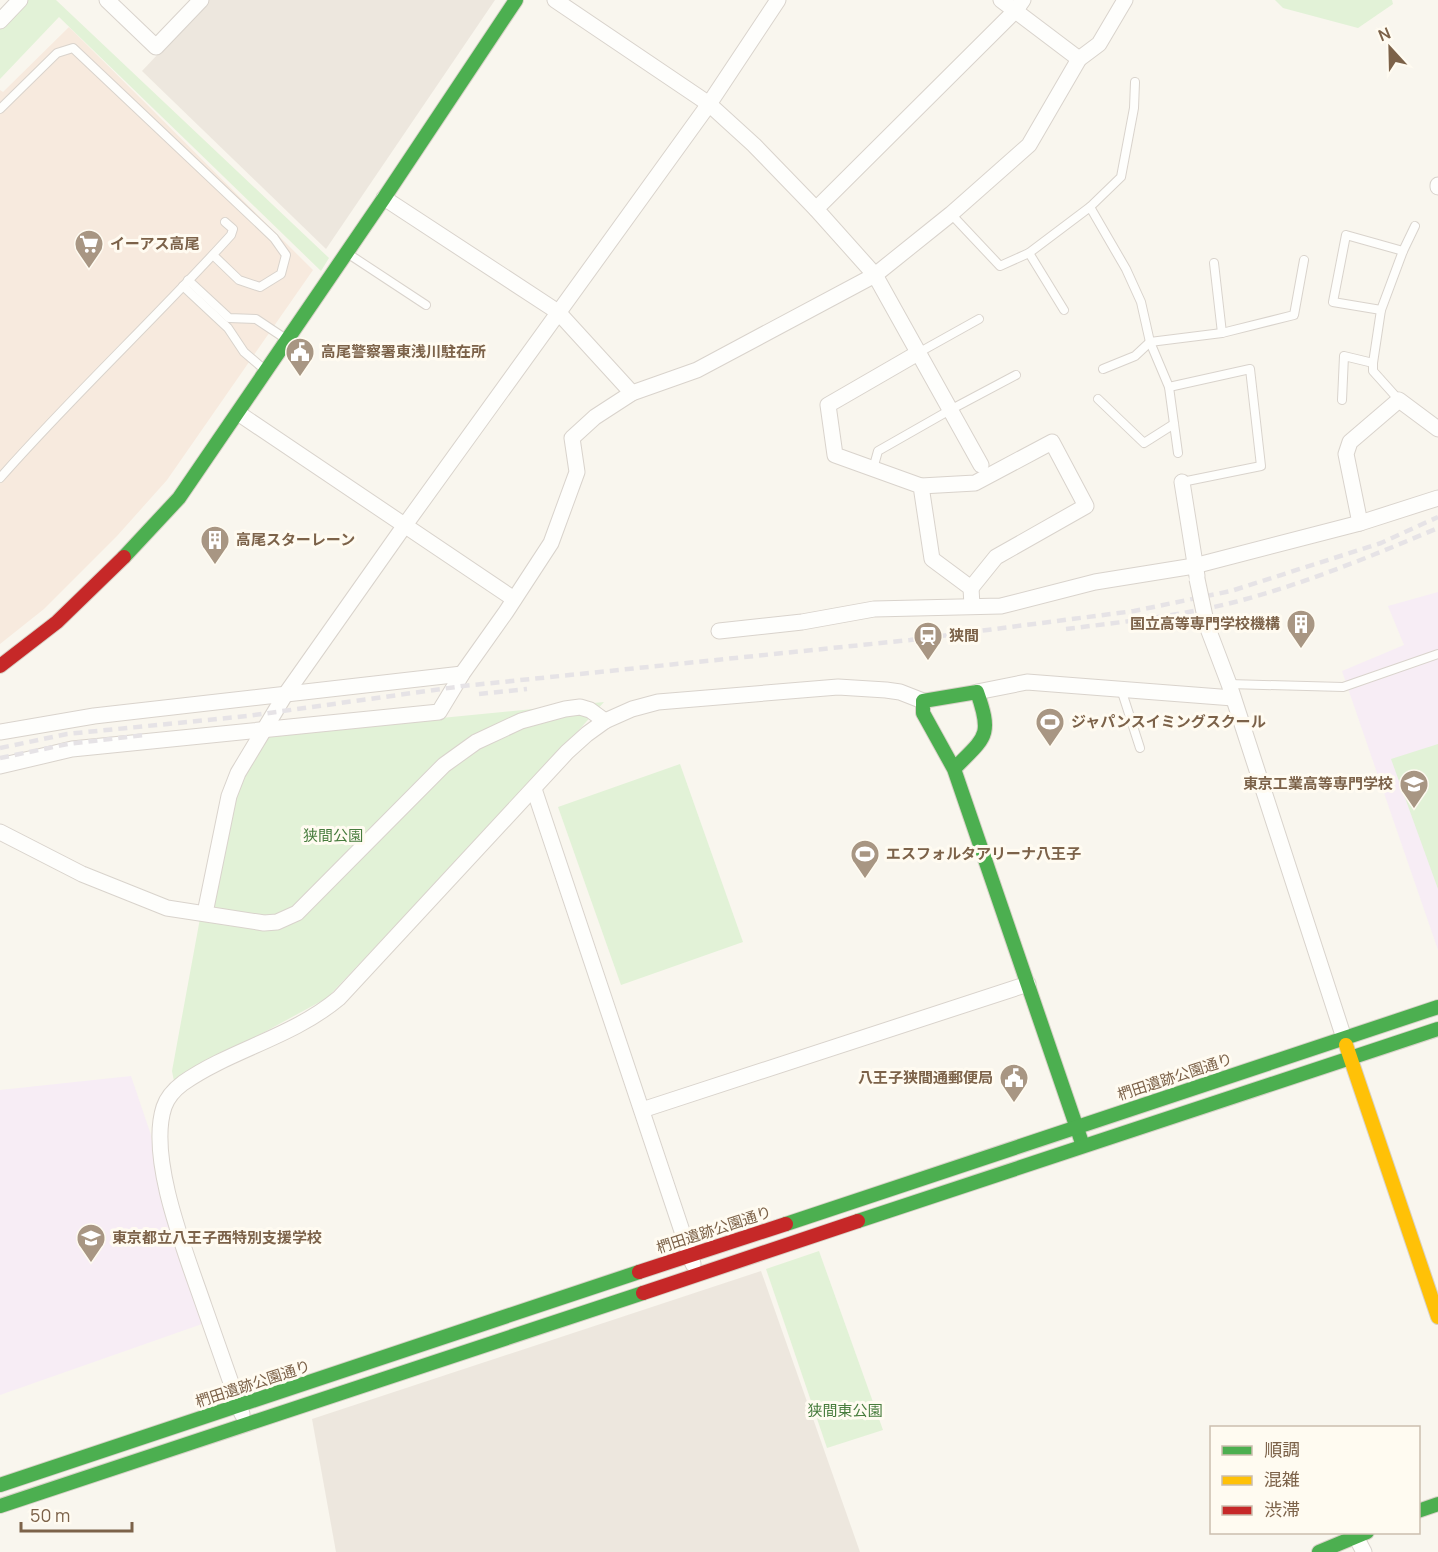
<svg xmlns="http://www.w3.org/2000/svg" width="1438" height="1552" font-family="Manrope,'Noto Sans JP',sans-serif">
<rect width="100%" height="100%" fill="#f9f6ee"/>
<!-- commercial -->
<path fill="#f7eade" d="M69 27 313 270 167 480 117 536 44 609 0 644V90L3 92Z"/>
<!-- industrial -->
<g fill="#ede7de">
<path d="M209 0H495L326 249 142 71Z"/>
<path d="M761 1271 860 1552H336L312 1419Z"/>
</g>
<!-- education -->
<g fill="#f7edf5">
<path d="M1438 592V950L1342 671 1404 645 1388 606Z"/>
<path d="M131 1076 151 1135 156 1173 163 1203 202 1324 0 1395V1090Z"/>
</g>
<!-- green -->
<g fill="#e2f2d7">
<path d="M24 0H56L329 258 321 271 59 17 0 79V24Z"/>
<path d="M1275 0H1392L1393 4 1358 28 1283 8Z"/>
<path d="M604 702 560 751 327 998 180 1078 175 1086 172 1071 201 913 244 757 258 736Z"/>
<path d="M1438 744V889L1391 759Z"/>
<path d="M680 764 743 942 621 985 558 807Z"/>
<path d="M819 1251 883 1430 827 1448 766 1269Z"/>
</g>
<g fill="none" stroke-linecap="round" stroke-linejoin="round">
<!-- lane casing -->
<g stroke="#d9d3cc" stroke-width="10">
<g id="lane">
<path d="M0 109 57 53 73 48 274 238 286 255 281 274 260 287 239 280 213 255"/>
<path d="M1090 207 1121 177 1134 108 1135 82"/>
<path d="M951 214 1000 266 1029 253 1090 207 1126 269 1141 302 1150 342 1169 387 1178 453"/>
<path d="M347 253 426 305"/>
<path d="M1029 253 1064 310"/>
<path d="M1214 263 1222 333"/>
<path d="M188 280 229 318 256 319 286 339"/>
<path d="M183 286 228 328 244 352 265 370"/>
<path d="M1381 310 1333 302 1346 235 1403 251"/>
<path d="M918 353 979 319"/>
<path d="M1103 369 1135 356 1150 342 1222 333 1294 315 1304 260"/>
<path d="M1169 387 1250 369 1261 466 1182 482"/>
<path d="M1098 399 1144 443 1174 424"/>
<path d="M1342 400 1344 356 1373 363"/>
<path d="M1399 400 1373 371V363L1381 310 1403 251 1415 226"/>
<path d="M873 469 878 451 950 410 1016 375"/>
<path d="M0 478C74 394 156 318 231 235L233 229 225 222"/>
<path d="M1229 684 1343 687 1438 654"/>
<path d="M1121 689 1140 748"/>
</g>
</g>
<!-- street casing -->
<g stroke="#d9d3cc" stroke-width="17">
<g id="street">
<path d="M107 0 156 47 201 0"/>
<path d="M555 0 709 104 754 145 816 209 875 275 981 465"/>
<path d="M1001 0 1079 59"/>
<path d="M0 21 20 0"/>
<path d="M1438 185V187"/>
<path d="M384 198 558 312 632 393"/>
<path d="M816 209 1016 10 1023 0"/>
<path d="M918 353 828 405 835 455 921 486 932 559 971 588 972 606"/>
<path d="M238 413 514 599"/>
<path d="M1182 482 1197 576"/>
<path d="M921 486 975 483 1052 442 1086 506 996 557 971 588"/>
<path d="M1360 523 1346 454 1350 442 1399 400 1438 429"/>
<path d="M1207 626 1229 684 1344 1038"/>
<path d="M719 631 802 622 874 609 1001 606 1095 582 1194 566 1360 523 1438 498"/>
<path d="M977 692 1027 682 1233 698"/>
<path d="M0 732 94 716 462 674"/>
<path d="M0 766 72 749 439 712 462 674 506 612 551 543 577 472 572 438 595 417 632 393 697 370 875 275 951 214 1029 145 1079 59 1099 44 1125 0"/>
<path d="M534 789 693 1264"/>
<path d="M0 832 82 874 167 908 264 923 277 922 297 913 444 765 476 742 521 721 565 709 580 707 590 710 605 721"/>
<path d="M205 913 229 796 238 773 285 695 405 525 709 104 778 0"/>
<path d="M642 1110 1028 984"/>
<path d="M242 1414C229 1378 217 1342 204 1306 187 1256 147 1159 164 1107 167 1098 175 1089 183 1083 232 1049 291 1038 339 998L567 752 587 734 605 721 632 709 658 702 838 687 886 690 900 692 923 701"/>
<path d="M1356 1537 1364 1552"/>
</g>
</g>
<!-- fast casing -->
<g stroke="#d8d2c8" stroke-width="16">
<g id="fast">
<path d="M124 557 179 498 384 198 516 0"/>
<path d="M954 769C985 737 993 737 977 692L923 701V713L954 769 1081 1140"/>
<path d="M858 1221 1438 1029"/>
<path d="M786 1224 1438 1007"/>
<path d="M0 1485 639 1272"/>
<path d="M0 1506 643 1293"/>
<path d="M1418 1511 1438 1504"/>
<path d="M1319 1552 1367 1532"/>
</g>
</g>
<!-- slow casing -->
<g stroke="#d8d2c8" stroke-width="16">
<path id="slow" d="M1346 1045 1438 1317"/>
</g>
<!-- jam casing -->
<g stroke="#d8d2c8" stroke-width="16">
<g id="jam">
<path d="M0 666 57 622 124 557"/>
<path d="M639 1272 786 1224"/>
<path d="M643 1293 858 1221"/>
</g>
</g>
<!-- lane -->
<use href="#lane" stroke="#fefefc" stroke-width="8"/>
<!-- street -->
<use href="#street" stroke="#fefefc" stroke-width="15"/>
<!-- fast -->
<use href="#fast" stroke="#4caf50" stroke-width="14"/>
<!-- slow -->
<use href="#slow" stroke="#ffc107" stroke-width="14"/>
<!-- jam -->
<use href="#jam" stroke="#c62828" stroke-width="14"/>
<!-- rail -->
<g stroke="#e6e3e6" stroke-width="4.5" stroke-dasharray="9 6" stroke-linecap="butt">
<path d="M1066 629C1122 622 1180 616 1235 602 1304 584 1372 556 1438 528"/>
<path d="M479 694 527 689"/>
<path d="M0 748 67 734 247 716 463 686 910 640 1134 611 1231 591 1381 543 1438 517"/>
<path d="M0 758 68 744 145 735"/>
</g>
<!-- street-bridge casing -->
<g stroke="#d9d3cc" stroke-width="17" stroke-linecap="butt">
<path id="street-bridge" d="M1197 579 1207 626"/>
</g>
<!-- street-bridge -->
<use href="#street-bridge" stroke="#fefefc" stroke-width="15"/>
</g>
<!-- icons -->
<defs>
<g id="supermarket-pin" transform="scale(1.5)"><path d="M0 17L-7.5 6A9.5 9.5 0 1 1 7.5 6Z" fill="#a89683" stroke="#fffbf1"/><path d="M-6-5.5h2.5l.6 2H6L4.5 2H-2.5L-4.4-4H-6ZM-1.5 3.2a1.3 1.3 0 1 0 .1 0ZM3 3.2a1.3 1.3 0 1 0 .1 0Z" fill="#fff"/></g>
<g id="civic-pin" transform="scale(1.5)"><path d="M0 17L-7.5 6A9.5 9.5 0 1 1 7.5 6Z" fill="#a89683" stroke="#fffbf1"/><path d="M-.6-6.5H3V-4.5H.6V-3L4-1V1h2V6H-6V1h2V-1L-.6-3ZM-1.2 2.5V6h2.4V2.5Z" fill="#fff"/></g>
<g id="building-pin" transform="scale(1.5)"><path d="M0 17L-7.5 6A9.5 9.5 0 1 1 7.5 6Z" fill="#a89683" stroke="#fffbf1"/><path d="M-4-6H4V6H1V3H-1V6H-4ZM-2.5-4.3h1.7v1.8h-1.7ZM.8-4.3h1.7v1.8H.8ZM-2.5-1h1.7V.8h-1.7ZM.8-1h1.7V.8H.8Z" fill="#fff"/></g>
<g id="station-pin" transform="scale(1.5)"><path d="M0 17L-7.5 6A9.5 9.5 0 1 1 7.5 6Z" fill="#a89683" stroke="#fffbf1"/><path d="M-3-6H3Q5-6 5-4V2Q5 4 3 4L4.5 6H3L1.5 4h-3L-3 6H-4.5L-3 4Q-5 4-5 2V-4Q-5-6-3-6ZM-3.5-4v3h7v-3ZM-3.5 1v1.5H-2V1ZM2 1v1.5H3.5V1Z" fill="#fff"/></g>
<g id="stadium-pin" transform="scale(1.5)"><path d="M0 17L-7.5 6A9.5 9.5 0 1 1 7.5 6Z" fill="#a89683" stroke="#fffbf1"/><path d="M0-5a6.5 5 0 1 0 0 10a6.5 5 0 1 0 0-10ZM-3.5-1.8h7v3.6h-7Z" fill="#fff"/></g>
<g id="school-pin" transform="scale(1.5)"><path d="M0 17L-7.5 6A9.5 9.5 0 1 1 7.5 6Z" fill="#a89683" stroke="#fffbf1"/><path d="M0-5L7-2L0 1L-7-2ZM-4 1L0 2.5L4 1V4Q0 6-4 4Z" fill="#fff"/></g>
</defs>
<g fill-rule="evenodd">
<use href="#supermarket-pin" x="89" y="244"/>
<use href="#civic-pin" x="300" y="352"/>
<use href="#building-pin" x="215" y="540"/>
<use href="#building-pin" x="1301" y="624"/>
<use href="#station-pin" x="928" y="636"/>
<use href="#stadium-pin" x="1050" y="722"/>
<use href="#school-pin" x="1414" y="784"/>
<use href="#stadium-pin" x="865" y="854"/>
<use href="#civic-pin" x="1014" y="1078"/>
<use href="#school-pin" x="91" y="1238"/>
</g>
<g text-anchor="middle" stroke-width="6" stroke-linejoin="round" paint-order="stroke">
<!-- poi labels -->
<g font-size="15" font-weight="bold" fill="#7c6249" stroke="#fffbf1" text-anchor="start">
<text x="110" y="249">イーアス高尾</text>
<text x="321" y="357">高尾警察署東浅川駐在所</text>
<text x="236" y="545">高尾スターレーン</text>
<text x="1280" y="629" text-anchor="end">国立高等専門学校機構</text>
<text x="949" y="641">狭間</text>
<text x="1071" y="727">ジャパンスイミングスクール</text>
<text x="1393" y="789" text-anchor="end">東京工業高等専門学校</text>
<text x="886" y="859">エスフォルタアリーナ八王子</text>
<text x="993" y="1083" text-anchor="end">八王子狭間通郵便局</text>
<text x="112" y="1243">東京都立八王子西特別支援学校</text>
</g>
<!-- park labels -->
<g font-size="15" fill="#477c3d" stroke="#fffbf1">
<text x="333" y="841">狭間公園</text>
<text x="845" y="1416">狭間東公園</text>
</g>
<!-- street labels -->
<g font-size="15" fill="#7c6249" stroke="#fffbf1">
<text transform="translate(1175 1077) rotate(-18)" y="5">椚田遺跡公園通り</text>
<text transform="translate(714 1230) rotate(-18)" y="5">椚田遺跡公園通り</text>
<text transform="translate(253 1384) rotate(-18)" y="5">椚田遺跡公園通り</text>
</g>
</g>
<!-- legend -->
<rect x="1210" y="1426" width="210" height="108" fill="#fffbf1" stroke="#cbbeae" stroke-width="1.5"/>
<rect x="1222" y="1446" width="30" height="9" fill="#4caf50" stroke="#cbbeae" stroke-width="1.5"/>
<text x="1264" y="1456" font-size="18" fill="#7c6249">順調</text>
<rect x="1222" y="1476" width="30" height="9" fill="#ffc107" stroke="#cbbeae" stroke-width="1.5"/>
<text x="1264" y="1486" font-size="18" fill="#7c6249">混雑</text>
<rect x="1222" y="1506" width="30" height="9" fill="#c62828" stroke="#cbbeae" stroke-width="1.5"/>
<text x="1264" y="1516" font-size="18" fill="#7c6249">渋滞</text>
<!-- north arrow -->
<g transform="translate(1390 48) rotate(338)" stroke="#fffbf1" stroke-width="4.5" paint-order="stroke">
<path d="M0-4.5L10 22L0 15L-10 22Z" fill="#7c6249"/>
<text y="-9" font-size="16" font-weight="bold" text-anchor="middle" fill="#7c6249">N</text>
</g>
<!-- scale -->
<path d="M21 1522v9h111v-9" fill="none" stroke="#7c6249" stroke-width="3"/>
<text x="30" y="1522" font-size="18" fill="#7c6249" stroke="#fffbf1" stroke-width="4.5" paint-order="stroke">50 m</text>
</svg>
